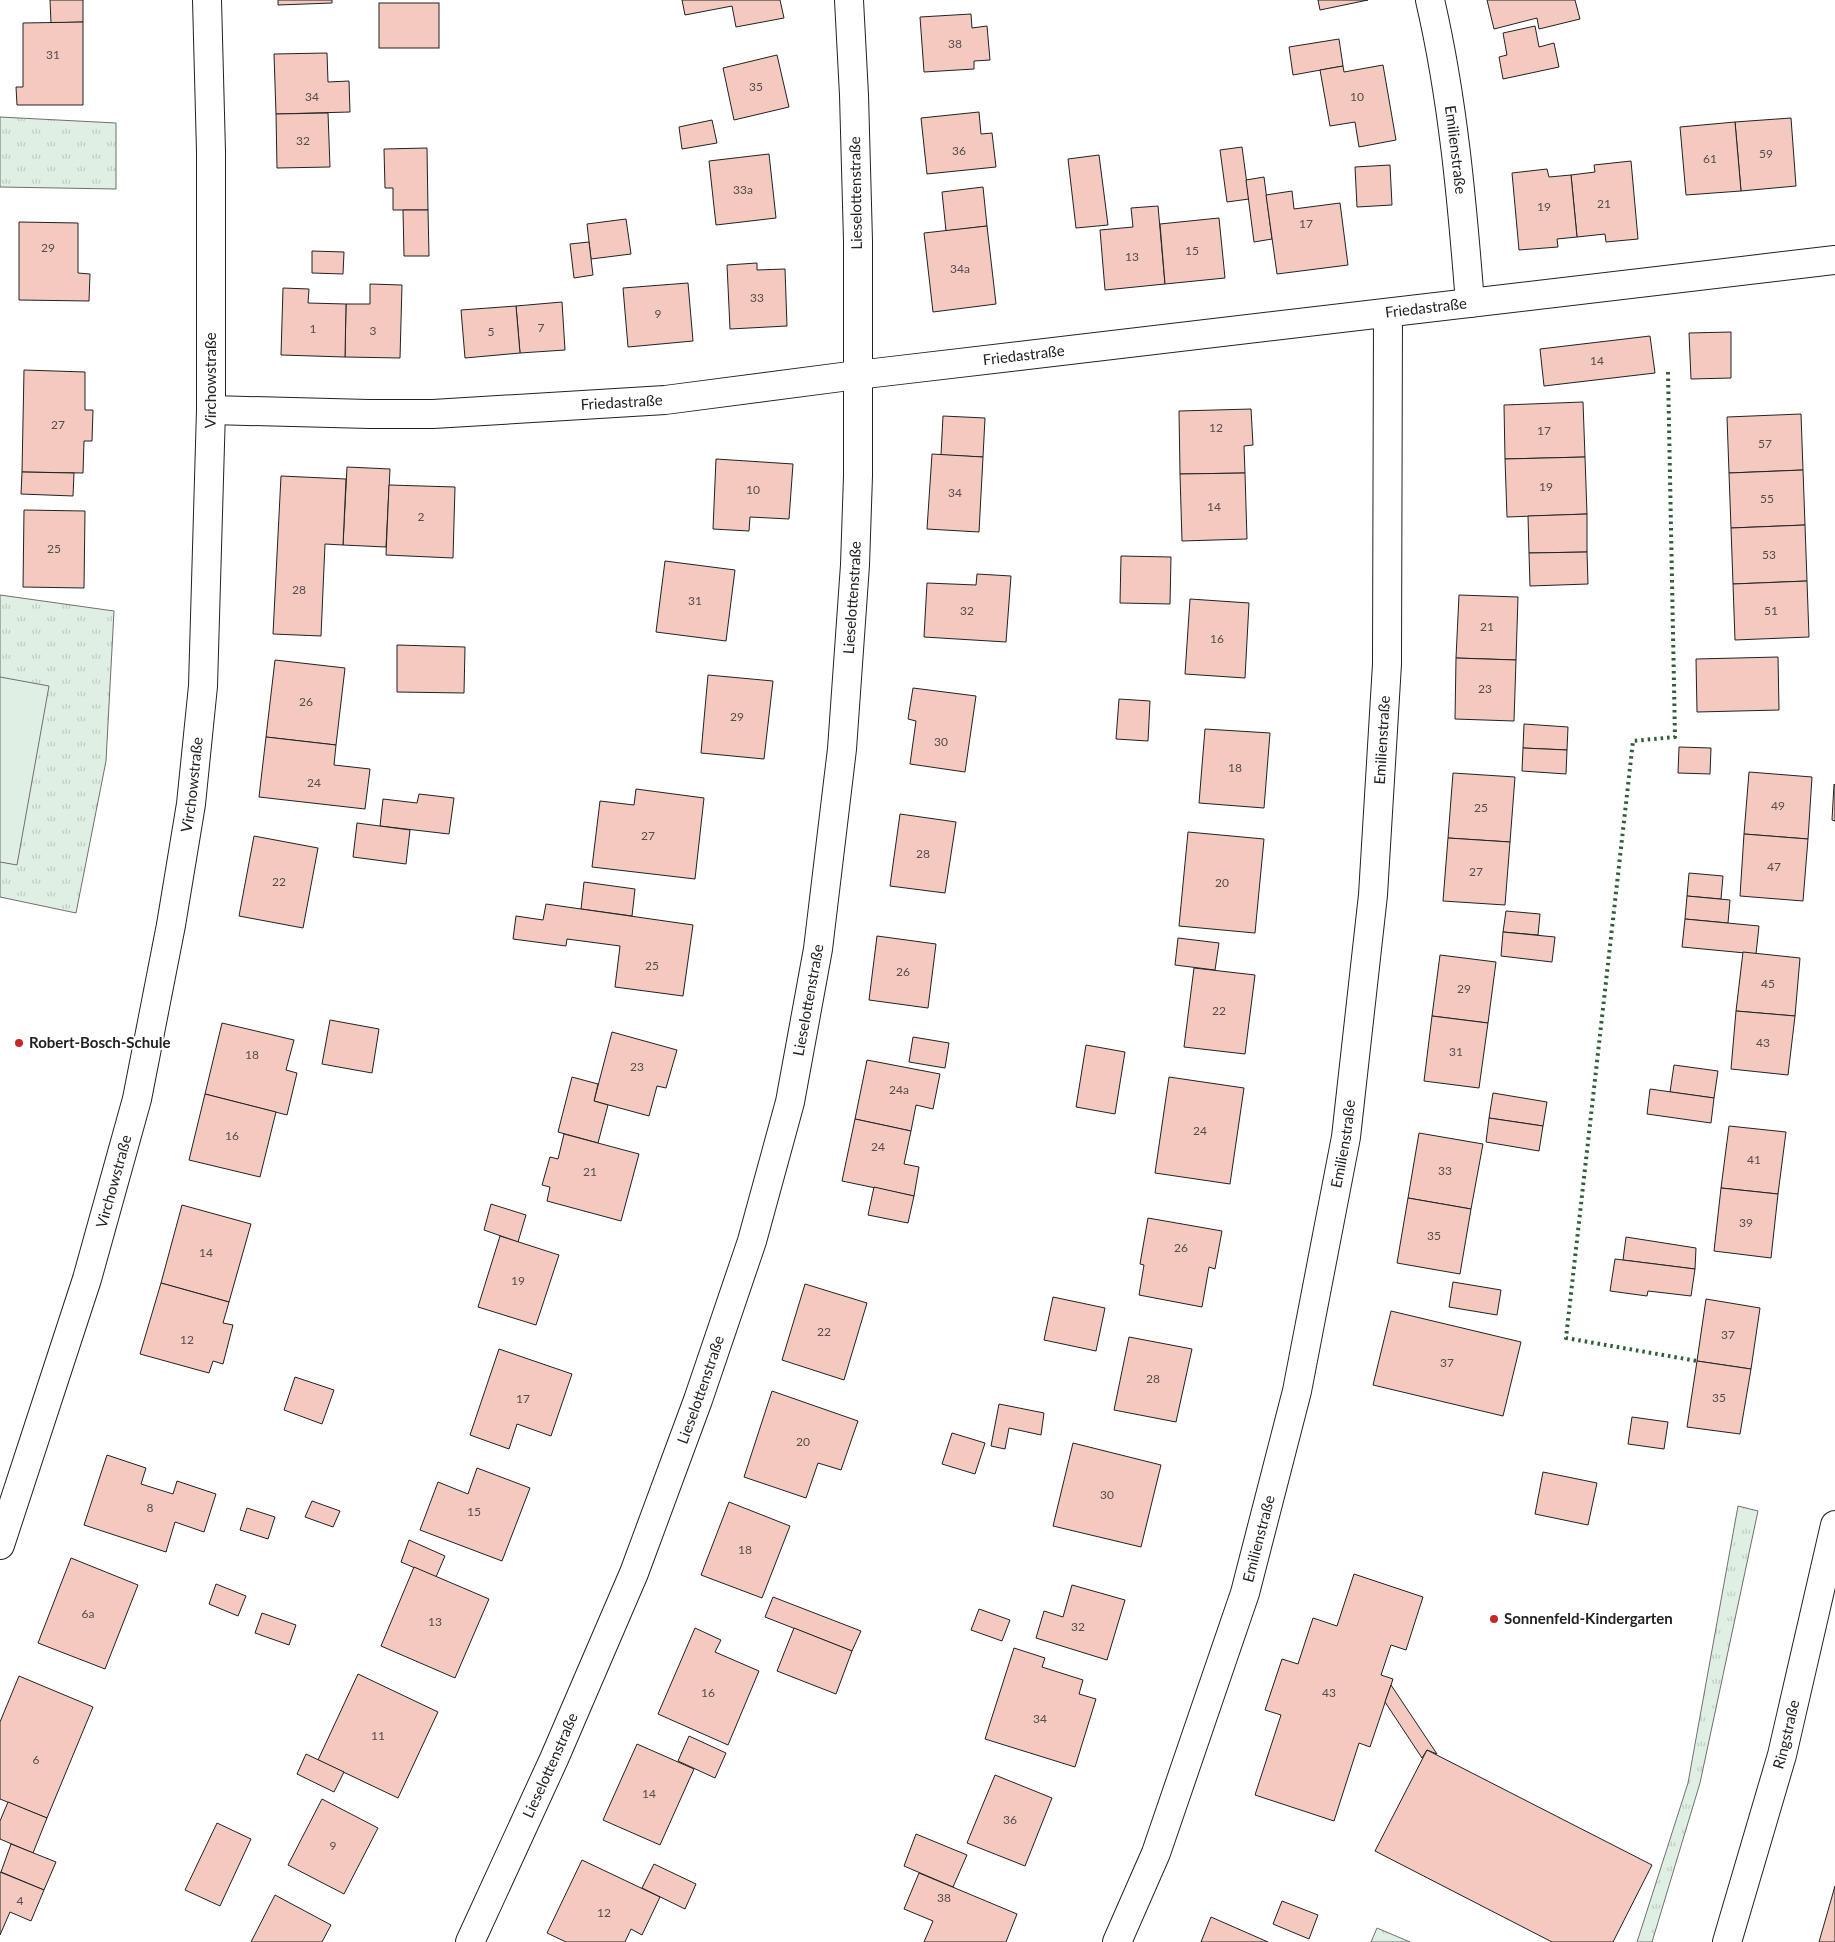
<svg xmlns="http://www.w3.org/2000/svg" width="1835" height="1942" font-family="Lato,sans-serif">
<defs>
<pattern id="grass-tufts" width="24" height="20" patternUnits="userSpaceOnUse" patternTransform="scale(1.25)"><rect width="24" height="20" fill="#e0efe3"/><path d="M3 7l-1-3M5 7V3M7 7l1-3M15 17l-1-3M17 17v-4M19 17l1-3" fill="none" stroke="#c0cdc2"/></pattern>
</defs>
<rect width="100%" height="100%" fill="#fff"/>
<!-- grass -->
<g fill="url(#grass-tufts)" stroke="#6f6f6f">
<path d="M0 117 116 123V189L0 187Z"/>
<path d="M0 595 114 611 106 761 76 913 0 897Z"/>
<path d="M1738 1506 1758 1511 1700 1783 1652 1942H1637L1688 1783Z"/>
<path d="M1377 1928 1410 1942H1371Z"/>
</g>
<!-- garden -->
<path fill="#e0efe3" stroke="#6f6f6f" d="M0 677 49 686 17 865 0 862Z"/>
<!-- building -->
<g fill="#f3c9c0" stroke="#222">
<path d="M50 0H83V22L51 23Z"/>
<path d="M278 0H332V3L278 5Z"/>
<path d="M682 0H780L784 18 736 27 732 6 685 15Z"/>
<path d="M1318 0H1368L1320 10Z"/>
<path d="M1487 0H1575L1580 19 1539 29 1537 18 1494 29Z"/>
<rect x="379" y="3" width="60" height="45"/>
<path d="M971 14 972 28 987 26 990 60 974 61V69L924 72 920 17Z"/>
<path d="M83 22V105H17L16 87H23V23Z"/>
<path d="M1535 26 1539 47 1554 43 1559 67 1503 79 1499 57 1507 55 1503 33Z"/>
<path d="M1339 39 1343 66 1293 75 1289 47Z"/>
<path d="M327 53 328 82 349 81 350 112 276 114 274 54Z"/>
<path d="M777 55 789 107 734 120 723 68Z"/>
<path d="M1383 65 1396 140 1359 147 1355 122 1330 126 1320 70 1343 66 1344 72Z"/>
<path d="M979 112 981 134 992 133 996 167 927 174 921 118Z"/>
<path d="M328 113 330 167 277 168 276 114Z"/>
<path d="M1791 118 1796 186 1741 191 1735 122Z"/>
<path d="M712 120 717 143 682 149 679 127Z"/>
<path d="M1735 122 1741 191 1686 195 1680 127Z"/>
<path d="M1242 147 1249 199 1227 202 1220 150Z"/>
<path d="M427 148 428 210H393V188H385L384 149Z"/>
<path d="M769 154 776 218 716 225 709 161Z"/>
<path d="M1099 155 1108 225 1076 228 1068 159Z"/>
<path d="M1631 161 1638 239 1606 242 1605 234 1577 237 1571 175 1595 172 1594 165Z"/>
<path d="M1390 165 1392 205 1357 207 1355 167Z"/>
<path d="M1547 169 1549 177 1571 175 1577 237 1557 239 1558 247 1519 250 1512 173Z"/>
<path d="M1264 177 1272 239 1254 242 1246 180Z"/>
<path d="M983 187 987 226 946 231 942 192Z"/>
<path d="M1292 191 1294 209 1340 203 1348 265 1277 274 1266 195Z"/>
<path d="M1158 206 1165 284 1105 290 1100 230 1133 227 1131 208Z"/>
<path d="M403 210H428L429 256H404Z"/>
<path d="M1219 218 1225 278 1165 284 1160 224Z"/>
<path d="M626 219 631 254 591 259 587 224Z"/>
<path d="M19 222 78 223V273L90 274 89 301 19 300Z"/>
<path d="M987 226 996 304 933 312 924 233Z"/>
<path d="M589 242 593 275 574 278 570 244Z"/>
<path d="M312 251 344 252 343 274 312 273Z"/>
<path d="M757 263V270L785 269 787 326 730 329 727 265Z"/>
<path d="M688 283 693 341 628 347 623 288Z"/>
<path d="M370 284 402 285 400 358 345 357 346 304H370Z"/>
<path d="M283 288 309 289 308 303 346 304 345 357 281 355Z"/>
<path d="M562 302 565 350 520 353 516 306Z"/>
<path d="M516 306 520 353 465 358 461 310Z"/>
<path d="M1731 332V378L1691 379 1689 333Z"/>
<path d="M1650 336 1655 373 1544 386 1540 349Z"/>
<path d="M24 370 85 372V410H93L92 441H84L83 473 22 472Z"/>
<path d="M1583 402 1585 457 1505 459 1504 405Z"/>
<path d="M1251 409 1253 445 1244 446 1245 473 1180 474 1179 411Z"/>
<path d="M1801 414 1803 470 1729 473 1727 417Z"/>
<path d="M943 416 985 418 983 457 941 455Z"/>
<path d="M932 454 983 457 979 532 927 529Z"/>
<path d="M1585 457 1587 514 1507 517 1505 459Z"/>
<path d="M716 459 793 464 789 519 750 517 749 531 713 529Z"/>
<path d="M347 467 390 469 386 547 343 545Z"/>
<path d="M1803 470 1805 525 1731 528 1729 473Z"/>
<path d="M22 472 74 473 73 496 21 494Z"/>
<path d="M1245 473 1247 539 1182 541 1180 474Z"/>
<path d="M281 476 346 479 343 545 325 544 321 636 273 634Z"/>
<path d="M389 485 455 487 453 558 386 555Z"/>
<path d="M24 510 85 511 84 588 23 587Z"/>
<path d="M1587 514V552L1529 553 1528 516Z"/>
<path d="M1805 525 1807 581 1733 584 1731 528Z"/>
<path d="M1587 552 1588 584 1530 586 1529 553Z"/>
<path d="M1121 556 1171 557 1170 604 1120 603Z"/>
<path d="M665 561 735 570 726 641 656 632Z"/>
<path d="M977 574 1011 576 1006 642 924 637 927 583 976 585Z"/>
<path d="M1807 581 1809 637 1735 640 1733 584Z"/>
<path d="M1459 595 1518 597 1516 660 1456 658Z"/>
<path d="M1190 599 1249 603 1245 678 1185 674Z"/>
<path d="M397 645 465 647 464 693 397 692Z"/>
<path d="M1778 657 1779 710 1697 712 1696 659Z"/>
<path d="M1456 658 1516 660 1514 721 1455 719Z"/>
<path d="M275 660 345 668 336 745 266 737Z"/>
<path d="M708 675 773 681 764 759 701 753Z"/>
<path d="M913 688 976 696 965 772 910 764 916 721 908 719Z"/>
<path d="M1119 699 1150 701 1148 741 1116 739Z"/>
<path d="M1524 724 1568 727 1567 750 1523 748Z"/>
<path d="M1205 729 1270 733 1264 808 1199 803Z"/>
<path d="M266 737 336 745 334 765 370 769 365 809 259 797Z"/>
<path d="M1679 747 1711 748 1710 774 1678 773Z"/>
<path d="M1523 748 1567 750 1566 774 1522 771Z"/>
<path d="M1749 772 1812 777 1808 839 1744 834Z"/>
<path d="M1453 773 1515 777 1510 842 1448 838Z"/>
<path d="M1834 784 1835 785V821L1832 820Z"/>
<path d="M636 789 704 798 695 879 592 867 600 801 634 805Z"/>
<path d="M419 794 454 798 449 834 380 826 383 799 417 803Z"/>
<path d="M900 814 956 822 945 893 890 886Z"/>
<path d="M357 823 410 830 406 864 353 857Z"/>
<path d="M1188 832 1264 839 1255 933 1179 926Z"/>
<path d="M1744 834 1808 839 1803 901 1740 896Z"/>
<path d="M254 836 318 848 303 928 239 916Z"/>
<path d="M1448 838 1510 842 1505 905 1443 901Z"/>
<path d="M1689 873 1723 876 1721 899 1687 896Z"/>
<path d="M584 882 635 889 632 916 581 909Z"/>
<path d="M1687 896 1730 900 1728 923 1685 919Z"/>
<path d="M546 904 693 925 683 996 615 987 620 946 567 939 566 946 513 939 516 916 543 920Z"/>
<path d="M1506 911 1540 914 1538 935 1503 932Z"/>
<path d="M1685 919 1759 926 1756 954 1682 947Z"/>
<path d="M1503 932 1555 937 1552 962 1501 956Z"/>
<path d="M877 936 936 944 928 1008 869 1000Z"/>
<path d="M1178 938 1219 943 1215 970 1175 965Z"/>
<path d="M1743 952 1800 958 1795 1016 1736 1011Z"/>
<path d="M1440 955 1496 962 1488 1023 1432 1016Z"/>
<path d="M1194 968 1255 975 1245 1054 1184 1047Z"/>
<path d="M1736 1011 1795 1016 1788 1075 1731 1069Z"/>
<path d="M1432 1016 1488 1023 1479 1088 1424 1081Z"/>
<path d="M330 1020 379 1029 372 1073 322 1064Z"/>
<path d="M222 1023 294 1040 286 1070 297 1073 287 1115 205 1094Z"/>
<path d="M612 1032 677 1050 666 1088 657 1086 649 1116 594 1101Z"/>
<path d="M913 1037 949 1043 945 1068 909 1062Z"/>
<path d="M1086 1045 1125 1052 1115 1114 1076 1107Z"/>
<path d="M867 1060 940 1074 933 1109 916 1105 911 1131 855 1119Z"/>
<path d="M1674 1065 1718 1071 1714 1098 1670 1092Z"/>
<path d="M572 1077 598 1084 594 1101 608 1105 598 1143 558 1132Z"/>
<path d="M1169 1077 1244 1088 1230 1184 1155 1173Z"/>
<path d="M1650 1089 1714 1098 1711 1123 1647 1114Z"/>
<path d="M1493 1093 1547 1102 1543 1126 1489 1118Z"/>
<path d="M205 1094 276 1112 260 1177 189 1160Z"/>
<path d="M1489 1118 1543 1126 1539 1151 1486 1142Z"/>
<path d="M855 1119 911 1131 904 1164 919 1167 914 1196 842 1181Z"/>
<path d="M1729 1126 1786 1132 1778 1194 1721 1188Z"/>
<path d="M1419 1133 1483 1144 1471 1209 1408 1198Z"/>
<path d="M564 1134 639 1154 621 1221 547 1201 550 1187 542 1185 550 1157 558 1159Z"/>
<path d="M874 1187 914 1196 908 1223 868 1215Z"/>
<path d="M1721 1188 1778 1194 1771 1258 1714 1251Z"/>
<path d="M1408 1198 1471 1209 1460 1274 1397 1263Z"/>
<path d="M491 1204 526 1215 518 1242 484 1230Z"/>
<path d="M182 1205 251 1224 229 1302 161 1283Z"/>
<path d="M1148 1218 1222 1231 1215 1269 1209 1267 1202 1307 1139 1295 1144 1265 1140 1264Z"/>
<path d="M500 1236 559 1255 536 1325 478 1307Z"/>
<path d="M1626 1237 1696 1248 1695 1269 1623 1260Z"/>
<path d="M1615 1259 1695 1269 1691 1296 1648 1291 1647 1296 1610 1291Z"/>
<path d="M1453 1282 1501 1290 1497 1315 1449 1307Z"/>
<path d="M161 1283 229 1302 223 1323 233 1325 223 1364 213 1361 209 1373 140 1354Z"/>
<path d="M805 1284 867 1303 844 1380 782 1360Z"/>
<path d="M1053 1297 1105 1308 1096 1351 1044 1340Z"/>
<path d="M1706 1299 1760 1308 1751 1369 1697 1361Z"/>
<path d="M1391 1311 1521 1342 1503 1416 1373 1385Z"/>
<path d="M1129 1337 1192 1349 1176 1422 1114 1410Z"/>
<path d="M499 1349 572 1374 551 1436 517 1424 509 1449 470 1435Z"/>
<path d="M1697 1361 1751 1369 1740 1434 1687 1427Z"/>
<path d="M295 1377 334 1390 322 1424 284 1410Z"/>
<path d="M772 1391 858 1421 841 1470 818 1463 806 1498 744 1477Z"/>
<path d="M999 1404 1044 1413 1041 1435 1009 1428 1005 1449 991 1446Z"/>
<path d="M1632 1417 1668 1422 1664 1449 1628 1444Z"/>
<path d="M952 1433 985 1443 975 1474 942 1464Z"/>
<path d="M1073 1443 1161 1465 1141 1547 1053 1526Z"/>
<path d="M107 1455 146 1468 141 1484 173 1494 177 1481 216 1494 204 1532 175 1522 166 1552 84 1525Z"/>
<path d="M477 1468 530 1488 502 1561 420 1530 438 1482 468 1494Z"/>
<path d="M1543 1472 1597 1483 1588 1525 1535 1514Z"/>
<path d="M312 1501 340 1511 333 1527 305 1517Z"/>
<path d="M729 1502 790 1526 762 1598 701 1575Z"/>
<path d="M247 1508 275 1517 268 1539 240 1530Z"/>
<path d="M409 1540 445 1556 436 1577 401 1562Z"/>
<path d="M71 1558 138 1585 105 1669 38 1643Z"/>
<path d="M414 1567 489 1599 455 1678 381 1646Z"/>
<path d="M1354 1574 1423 1597 1406 1650 1391 1645 1381 1675 1393 1679 1370 1747 1359 1743 1334 1821 1255 1795 1281 1715 1265 1710 1282 1659 1298 1664 1313 1618 1337 1626Z"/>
<path d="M216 1584 246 1596 238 1616 209 1604Z"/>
<path d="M1072 1585 1125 1600 1107 1660 1036 1638 1044 1611 1063 1617Z"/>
<path d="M773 1597 861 1631 852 1651 765 1617Z"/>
<path d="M979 1609 1010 1620 1002 1641 971 1630Z"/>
<path d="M262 1613 296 1625 289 1645 255 1633Z"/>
<path d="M695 1628 721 1640 715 1652 759 1671 728 1745 658 1714Z"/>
<path d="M794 1628 852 1651 836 1694 777 1671Z"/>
<path d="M1014 1648 1045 1658 1042 1667 1083 1680 1079 1694 1096 1699 1075 1767 985 1739Z"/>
<path d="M358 1674 438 1712 398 1798 318 1760Z"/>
<path d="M19 1676 93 1707 47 1818 0 1799V1722Z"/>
<path d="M1391 1685 1437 1754 1427 1750 1422 1758 1385 1702Z"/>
<path d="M689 1736 726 1753 715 1778 678 1761Z"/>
<path d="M637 1744 694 1769 660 1845 603 1820Z"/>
<path d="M1427 1750 1652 1865 1613 1942H1552L1375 1851Z"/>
<path d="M306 1754 344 1772 334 1792 297 1774Z"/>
<path d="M995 1775 1052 1798 1025 1866 967 1843Z"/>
<path d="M322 1799 378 1828 344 1894 288 1865Z"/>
<path d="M8 1802 47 1818 33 1853 0 1839V1821Z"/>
<path d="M217 1823 251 1839 220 1906 185 1890Z"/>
<path d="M916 1834 967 1855 953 1887 904 1866Z"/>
<path d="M11 1844 56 1862 44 1890 1 1872Z"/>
<path d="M582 1860 660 1897 642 1935 631 1929 625 1942H566L547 1933Z"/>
<path d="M654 1864 696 1884 685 1909 642 1888Z"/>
<path d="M0 1872 44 1890 31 1921 10 1912 0 1935Z"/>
<path d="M919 1873 1017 1914 1006 1942H924L933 1921 904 1909Z"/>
<path d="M1835 1886V1942H1819Z"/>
<path d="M275 1895 331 1925 322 1942H251Z"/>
<path d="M1282 1901 1318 1915 1309 1939 1273 1924Z"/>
<path d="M1211 1917 1268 1942H1201Z"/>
</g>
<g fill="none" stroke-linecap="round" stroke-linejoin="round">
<!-- minor casing -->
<g stroke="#222" stroke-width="30">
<g id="minor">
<path id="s1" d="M1430 0C1453 99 1462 201 1470 303"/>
<path id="s2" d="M211 410 369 414H433L665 400 857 375 1835 260"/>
<path id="s3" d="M0 1545 87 1279 137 1099 171 925 191 804 203 686 211 410V152L207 0"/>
<path id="s4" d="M470 1942 554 1759 634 1573 698 1400 752 1241 790 1102 818 949 842 749 855 565 858 476V241L854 95 849 0"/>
<path id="s5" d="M1117 1942 1156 1853 1245 1593 1297 1391 1346 1137 1373 895 1387 664 1388 313"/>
<path id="s6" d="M1727 1942 1782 1755 1835 1525"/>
</g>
</g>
<!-- minor -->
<use href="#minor" stroke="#fff" stroke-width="28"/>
<!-- hedge -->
<path stroke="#2f5e38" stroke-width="4" stroke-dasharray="2.5 4" stroke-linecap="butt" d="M1668 372 1675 737 1633 741 1566 1338 1697 1361"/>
</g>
<!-- markers -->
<g fill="#c62828" stroke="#fff" stroke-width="2">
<circle cx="19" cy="1043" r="5"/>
<circle cx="1494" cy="1619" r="5"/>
</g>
<g text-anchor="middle" stroke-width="4" stroke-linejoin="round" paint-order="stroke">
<!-- number labels -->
<g font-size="12" fill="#564c4a">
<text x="955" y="48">38</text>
<text x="53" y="59">31</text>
<text x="756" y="91">35</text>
<text x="312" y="101">34</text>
<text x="1357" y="101">10</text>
<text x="303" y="145">32</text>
<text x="959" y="155">36</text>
<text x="1766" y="158">59</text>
<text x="1710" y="163">61</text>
<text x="743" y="194">33a</text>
<text x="1604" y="208">21</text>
<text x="1544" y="211">19</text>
<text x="1306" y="228">17</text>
<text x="48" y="252">29</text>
<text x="1192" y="255">15</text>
<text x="1132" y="261">13</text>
<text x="960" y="273">34a</text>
<text x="757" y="302">33</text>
<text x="658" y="318">9</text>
<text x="541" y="332">7</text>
<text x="313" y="333">1</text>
<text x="373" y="335">3</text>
<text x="491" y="336">5</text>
<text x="1597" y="365">14</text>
<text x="58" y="429">27</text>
<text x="1216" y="432">12</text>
<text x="1544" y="435">17</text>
<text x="1765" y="448">57</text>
<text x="1546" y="491">19</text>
<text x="753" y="494">10</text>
<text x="955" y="497">34</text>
<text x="1767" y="503">55</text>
<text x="1214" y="511">14</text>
<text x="421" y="521">2</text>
<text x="54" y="553">25</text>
<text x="1769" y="559">53</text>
<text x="299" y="594">28</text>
<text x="695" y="605">31</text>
<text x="967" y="615">32</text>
<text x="1771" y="615">51</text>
<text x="1487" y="631">21</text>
<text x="1217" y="643">16</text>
<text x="1485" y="693">23</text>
<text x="306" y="706">26</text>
<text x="737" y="721">29</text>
<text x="941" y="746">30</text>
<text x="1235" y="772">18</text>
<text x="314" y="787">24</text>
<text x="1778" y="810">49</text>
<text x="1481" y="812">25</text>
<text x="648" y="840">27</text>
<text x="923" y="858">28</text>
<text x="1774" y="871">47</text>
<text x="1476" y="876">27</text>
<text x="279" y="886">22</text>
<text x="1222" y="887">20</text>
<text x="652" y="970">25</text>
<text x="903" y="976">26</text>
<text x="1768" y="988">45</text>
<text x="1464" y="993">29</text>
<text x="1219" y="1015">22</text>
<text x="1763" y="1047">43</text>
<text x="1456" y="1056">31</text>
<text x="252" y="1059">18</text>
<text x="637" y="1071">23</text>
<text x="899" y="1094">24a</text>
<text x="1200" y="1135">24</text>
<text x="232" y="1140">16</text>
<text x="878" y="1151">24</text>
<text x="1754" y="1164">41</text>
<text x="1445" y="1175">33</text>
<text x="590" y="1176">21</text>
<text x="1746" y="1227">39</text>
<text x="1434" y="1240">35</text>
<text x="1181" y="1252">26</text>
<text x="206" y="1257">14</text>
<text x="518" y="1285">19</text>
<text x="824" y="1336">22</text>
<text x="1728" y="1339">37</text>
<text x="187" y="1344">12</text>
<text x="1447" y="1367">37</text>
<text x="1153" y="1383">28</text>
<text x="1719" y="1402">35</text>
<text x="523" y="1403">17</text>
<text x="803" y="1446">20</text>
<text x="1107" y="1499">30</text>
<text x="150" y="1512">8</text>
<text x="474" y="1516">15</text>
<text x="745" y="1554">18</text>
<text x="88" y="1618">6a</text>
<text x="435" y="1626">13</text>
<text x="1078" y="1631">32</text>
<text x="708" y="1697">16</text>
<text x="1329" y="1697">43</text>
<text x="1040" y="1723">34</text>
<text x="378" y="1740">11</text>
<text x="36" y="1764">6</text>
<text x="649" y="1798">14</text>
<text x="1010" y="1824">36</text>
<text x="333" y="1850">9</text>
<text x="944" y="1902">38</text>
<text x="20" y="1905">4</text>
<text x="604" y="1917">12</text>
</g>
<!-- street labels -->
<g font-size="15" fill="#222" stroke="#fff">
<text dy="5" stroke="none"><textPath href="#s1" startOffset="152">Emilienstraße</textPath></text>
<text transform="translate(856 193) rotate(-91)" y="5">Lieselottenstraße</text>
<text dy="5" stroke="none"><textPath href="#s2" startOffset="1221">Friedastraße</textPath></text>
<text dy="5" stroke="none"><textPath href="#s2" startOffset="816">Friedastraße</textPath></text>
<text dy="5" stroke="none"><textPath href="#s3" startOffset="1191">Virchowstraße</textPath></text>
<text dy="5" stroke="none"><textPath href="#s2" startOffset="411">Friedastraße</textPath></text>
<text dy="5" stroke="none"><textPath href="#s4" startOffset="1409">Lieselottenstraße</textPath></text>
<text dy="5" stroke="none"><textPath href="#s5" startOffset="1238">Emilienstraße</textPath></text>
<text dy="5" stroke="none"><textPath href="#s3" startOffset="786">Virchowstraße</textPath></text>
<text dy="5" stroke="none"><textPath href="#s4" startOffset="1004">Lieselottenstraße</textPath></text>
<text dy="5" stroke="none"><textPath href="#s5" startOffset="832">Emilienstraße</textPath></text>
<text dy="5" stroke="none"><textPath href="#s3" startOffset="381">Virchowstraße</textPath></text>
<text dy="5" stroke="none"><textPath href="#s4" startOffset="599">Lieselottenstraße</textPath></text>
<text dy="5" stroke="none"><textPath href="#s5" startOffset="428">Emilienstraße</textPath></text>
<text dy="5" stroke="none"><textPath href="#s6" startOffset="216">Ringstraße</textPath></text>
<text dy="5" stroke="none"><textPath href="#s4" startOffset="194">Lieselottenstraße</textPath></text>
</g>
<!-- poi labels -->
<g font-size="15" font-weight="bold" fill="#222" stroke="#fff" text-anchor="start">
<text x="29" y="1048">Robert-Bosch-Schule</text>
<text x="1504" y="1624">Sonnenfeld-Kindergarten</text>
</g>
</g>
</svg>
